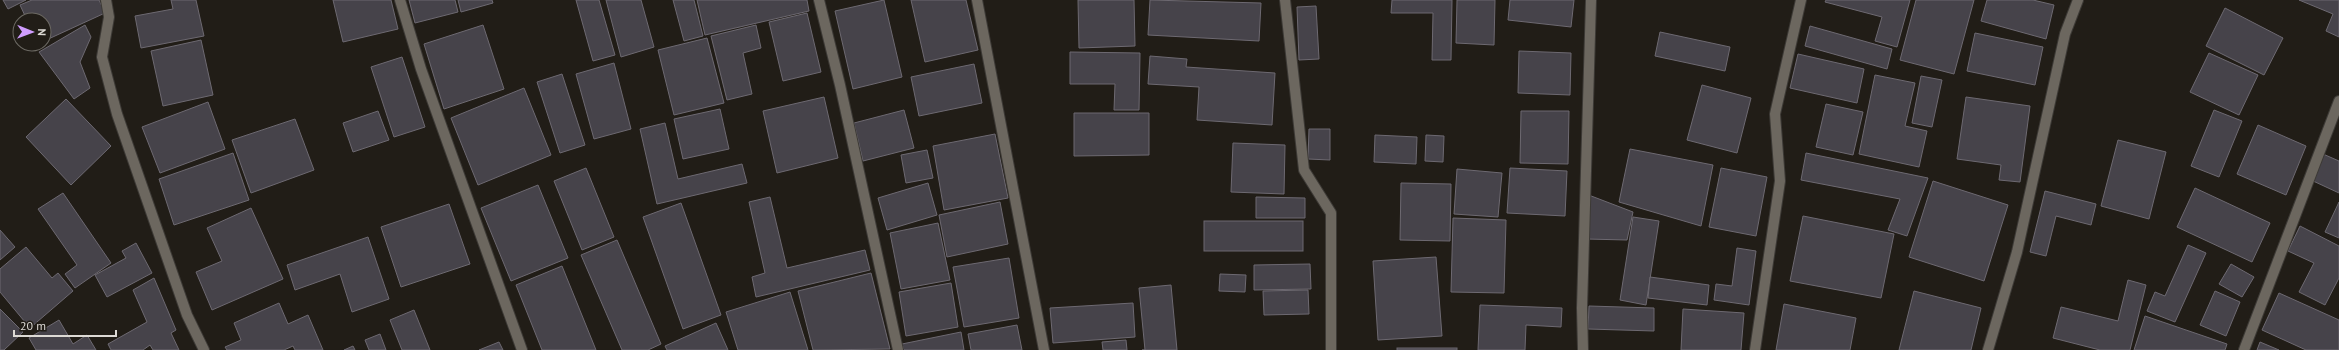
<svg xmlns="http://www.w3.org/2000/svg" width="2339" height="350" font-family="'PT Sans',sans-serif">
<rect width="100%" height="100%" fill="#211d17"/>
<!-- building -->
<g fill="#46434a" stroke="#6d6971">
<path d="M3 0H26L8 9Z"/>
<path d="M32 0H99L105 13 44 41V20H27L20 5Z"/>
<path d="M171 0H196L204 36 141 48 135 16 173 9Z"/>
<path d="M333 0H391L398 29 343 42Z"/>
<path d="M409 0H455L458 12 415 23Z"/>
<path d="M458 0H492L493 3 461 12Z"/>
<path d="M576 0H599L615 55 593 61Z"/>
<path d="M606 0H641L654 47 621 57Z"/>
<path d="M673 0H694L703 36 684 41Z"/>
<path d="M697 0H807L809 11 705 35Z"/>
<path d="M884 0 902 77 853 89 835 11Z"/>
<path d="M911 0H966L978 50 925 62Z"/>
<path d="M1078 0H1134L1135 46 1079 48Z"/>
<path d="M1150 0 1261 3 1259 41 1148 35Z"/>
<path d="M1392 0H1452L1451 60H1432L1433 13H1391Z"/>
<path d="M1457 0H1495L1494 45 1456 43Z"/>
<path d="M1510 0H1574L1571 27 1508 20Z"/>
<path d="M1826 0H1910L1897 47 1875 41 1882 17 1825 2Z"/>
<path d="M1916 0H1974L1954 74 1900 60Z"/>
<path d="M1987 0H2033L2054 5 2046 39 1981 21Z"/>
<path d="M2299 0H2339V37L2326 31 2333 14Z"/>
<path d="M1316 6 1319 59 1299 60 1297 7Z"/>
<path d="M2225 8 2283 38 2264 75 2206 46Z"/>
<path d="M807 13 821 72 783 81 769 22Z"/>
<path d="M85 25 91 37 80 62 90 88 74 99 39 52Z"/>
<path d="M483 25 504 89 444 109 424 44Z"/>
<path d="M756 25 761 48 743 53 752 94 727 100 711 36Z"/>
<path d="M1810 26 1892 49 1887 69 1805 46Z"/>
<path d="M1660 32 1730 47 1725 71 1655 56Z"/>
<path d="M1975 33 2043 47 2035 85 1967 71Z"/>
<path d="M707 38 724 103 674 115 658 50Z"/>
<path d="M201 40 213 95 163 106 151 51Z"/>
<path d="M1519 51 1571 53 1570 95 1518 93Z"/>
<path d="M1070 52 1140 53 1139 110H1114L1115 84H1070Z"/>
<path d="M2209 53 2258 75 2239 115 2190 92Z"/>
<path d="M1798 54 1864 69 1857 103 1790 88Z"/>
<path d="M1150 56 1187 59 1186 67 1275 73 1272 125 1197 120 1199 87 1148 84Z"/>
<path d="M402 57 425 127 394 137 371 67Z"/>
<path d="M614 63 631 129 594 139 576 74Z"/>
<path d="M974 64 982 103 919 116 911 77Z"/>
<path d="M562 74 585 145 560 153 537 82Z"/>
<path d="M1875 75 1915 83 1905 126 1927 131 1919 167 1859 154Z"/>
<path d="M1921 76 1942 80 1932 127 1912 123Z"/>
<path d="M1702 85 1751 98 1737 153 1687 140Z"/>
<path d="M524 88 551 155 478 185 451 118Z"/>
<path d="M824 97 838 158 777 173 763 111Z"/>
<path d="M1966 97 2030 106 2020 182 1999 180 2001 165 1957 159Z"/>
<path d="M66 99 111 146 71 185 26 137Z"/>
<path d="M208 102 225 149 160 173 142 127Z"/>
<path d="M1826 104 1863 112 1853 155 1816 147Z"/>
<path d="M720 109 729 149 683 159 674 119Z"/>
<path d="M904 110 914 148 863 161 854 123Z"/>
<path d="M2214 110 2242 121 2219 177 2191 166Z"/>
<path d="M378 111 389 140 353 152 343 123Z"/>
<path d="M1521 111H1569L1568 164 1520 163Z"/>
<path d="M1074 113H1149V155L1074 156Z"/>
<path d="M295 119 314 170 251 193 232 140Z"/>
<path d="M665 123 678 179 742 164 747 183 657 204 640 129Z"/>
<path d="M2258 125 2306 146 2286 195 2237 174Z"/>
<path d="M1309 129H1330V160L1308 159Z"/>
<path d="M995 134 1008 198 944 210 933 146Z"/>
<path d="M1375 135 1417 137 1416 164 1374 162Z"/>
<path d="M1426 135 1444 136 1443 162 1425 161Z"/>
<path d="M2118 140 2166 152 2149 219 2101 206Z"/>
<path d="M1233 143 1285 145 1284 194 1231 192Z"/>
<path d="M1630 149 1713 165 1701 226 1619 202Z"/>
<path d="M927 150 933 178 906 183 901 155Z"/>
<path d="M233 153 249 200 174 225 159 179Z"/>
<path d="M1806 153 1928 178 1907 236 1888 230 1900 199 1801 180Z"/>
<path d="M2323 154 2339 161V193L2311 180Z"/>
<path d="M586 168 614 237 582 250 554 181Z"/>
<path d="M1510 168 1567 171 1565 216 1507 213Z"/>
<path d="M1721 168 1767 177 1756 236 1709 227Z"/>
<path d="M1457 169 1502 173 1498 217 1454 214Z"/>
<path d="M1933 181 2008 205 1984 281 1909 257Z"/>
<path d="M928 183 937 215 887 230 878 198Z"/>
<path d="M1401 183 1451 184 1450 241 1400 240Z"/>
<path d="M538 185 568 258 511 281 481 208Z"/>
<path d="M2195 188 2270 223 2252 262 2177 227Z"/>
<path d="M2045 191 2096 204 2091 225 2056 216 2046 256 2030 252Z"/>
<path d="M63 193 111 263 75 288 65 274 77 265 38 209Z"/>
<path d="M1586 194 1633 212 1627 240 1586 239Z"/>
<path d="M770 197 787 268 865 250 870 270 756 297 752 277 765 273 749 202Z"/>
<path d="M1256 197 1305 198V218H1256Z"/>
<path d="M1000 202 1008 244 947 257 939 215Z"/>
<path d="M2339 202V238L2325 232Z"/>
<path d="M681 203 721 315 683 329 643 217Z"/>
<path d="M449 204 470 264 401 287 381 227Z"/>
<path d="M251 208 283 279 212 310 196 272 222 261 207 228Z"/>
<path d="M1803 216 1894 234 1881 298 1790 281Z"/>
<path d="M1633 217 1659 221 1646 305 1620 300Z"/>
<path d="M1453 218 1506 220 1504 293 1451 292Z"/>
<rect x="1204" y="221" width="99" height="30"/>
<path d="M938 223 950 280 901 289 890 233Z"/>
<path d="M2300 226 2339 246V278L2325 305 2299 292 2314 263 2288 251Z"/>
<path d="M0 230 15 247 0 260Z"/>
<path d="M368 237 389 299 352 312 340 274 295 290 287 265Z"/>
<path d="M617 240 661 344 648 350H622L581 255Z"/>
<path d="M136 243 152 273 107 297 95 275 126 258 122 251Z"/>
<path d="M2188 245 2206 253 2175 322 2147 311 2155 292 2165 296Z"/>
<path d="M26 247 52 278 58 273 73 291 30 328 0 292V269Z"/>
<path d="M1737 248 1756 251 1749 305 1714 300 1716 284 1732 286Z"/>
<path d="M1436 257 1442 336 1378 340 1373 261Z"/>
<path d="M1009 258 1019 318 964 327 953 267Z"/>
<path d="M1310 264 1311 289 1254 290V265Z"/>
<path d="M2231 264 2254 277 2242 297 2219 284Z"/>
<path d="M562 266 596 350H542L516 285Z"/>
<path d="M871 273 890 349 813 350 798 291Z"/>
<path d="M1220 274 1246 275 1245 292 1219 291Z"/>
<path d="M1650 277 1709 285 1707 305 1648 298Z"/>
<path d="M154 278 176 330 171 333 179 350H153L150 345 143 350H111L108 344 147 322 133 290Z"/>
<path d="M2128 280 2146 285 2130 350H2100L2053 338 2061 307 2118 321Z"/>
<path d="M951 283 958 327 906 336 899 292Z"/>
<path d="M1171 285 1177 350H1142H1145L1139 288Z"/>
<path d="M1308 290 1309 314 1264 315 1263 291Z"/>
<path d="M1914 291 1981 308 1971 350H1899Z"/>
<path d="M2215 291 2240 302 2226 336 2200 325Z"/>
<path d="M790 292 808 350H738L726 312Z"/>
<path d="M2279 293 2339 320V350H2306L2262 330Z"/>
<path d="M279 303 288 324 308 315 323 350H295L293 346 284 350H227L225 347 241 340 234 323Z"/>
<path d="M1133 303 1135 337 1053 343 1050 308Z"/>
<path d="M1784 304 1856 318 1850 350H1776Z"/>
<path d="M1480 305 1562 308 1561 327 1526 325 1525 350H1478Z"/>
<path d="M1589 306 1654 308V331L1588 329Z"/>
<path d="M0 309 23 332 4 350H0Z"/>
<path d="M1683 309 1744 313 1741 350H1681Z"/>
<path d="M414 310 430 350H402L390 320Z"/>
<path d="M2145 316 2227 344 2225 350H2134Z"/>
<path d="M59 320 73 344 87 335 96 350H36L29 338Z"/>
<path d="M716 323 728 350H667L665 346Z"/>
<path d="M1017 325 1022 350H971L968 334Z"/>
<path d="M961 332 964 350H904L902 344Z"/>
<path d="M380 334 386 350H369L365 340Z"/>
<path d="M1126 340 1127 350H1103L1102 342Z"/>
<path d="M499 342 503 350H479Z"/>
<path d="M2260 342 2279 350H2257Z"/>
<path d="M353 346 355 350H344Z"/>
<rect x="1397" y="348" width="60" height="2"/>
</g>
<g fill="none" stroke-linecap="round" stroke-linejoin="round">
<!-- minor casing -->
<g stroke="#3d3a36" stroke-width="12">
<g id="minor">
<path d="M106 0 109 17 102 57 117 114 187 315 204 350"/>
<path d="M400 0 421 69 522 350"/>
<path d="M819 0 840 85 898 350"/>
<path d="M977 0 1044 350"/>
<path d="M1285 0 1304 170 1331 213V350"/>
<path d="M1583 350 1582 308 1591 0"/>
<path d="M1755 350 1780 181 1775 114 1801 0"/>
<path d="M1988 350 2017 252 2065 34 2078 0"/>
<path d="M2244 350 2339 101"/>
</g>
</g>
<!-- minor -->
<use href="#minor" stroke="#6c675f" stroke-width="10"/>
</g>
<!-- north arrow -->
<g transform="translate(32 32) rotate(91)"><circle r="19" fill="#211d17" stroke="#6c6963"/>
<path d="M0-3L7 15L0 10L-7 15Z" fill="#d09dfe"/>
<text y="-6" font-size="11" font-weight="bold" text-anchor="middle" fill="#dddad5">N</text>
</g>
<!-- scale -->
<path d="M14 330v6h102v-6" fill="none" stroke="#dddad5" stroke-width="2"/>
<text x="20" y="330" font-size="12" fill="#dddad5" stroke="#211d17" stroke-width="3" paint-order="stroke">20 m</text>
</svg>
